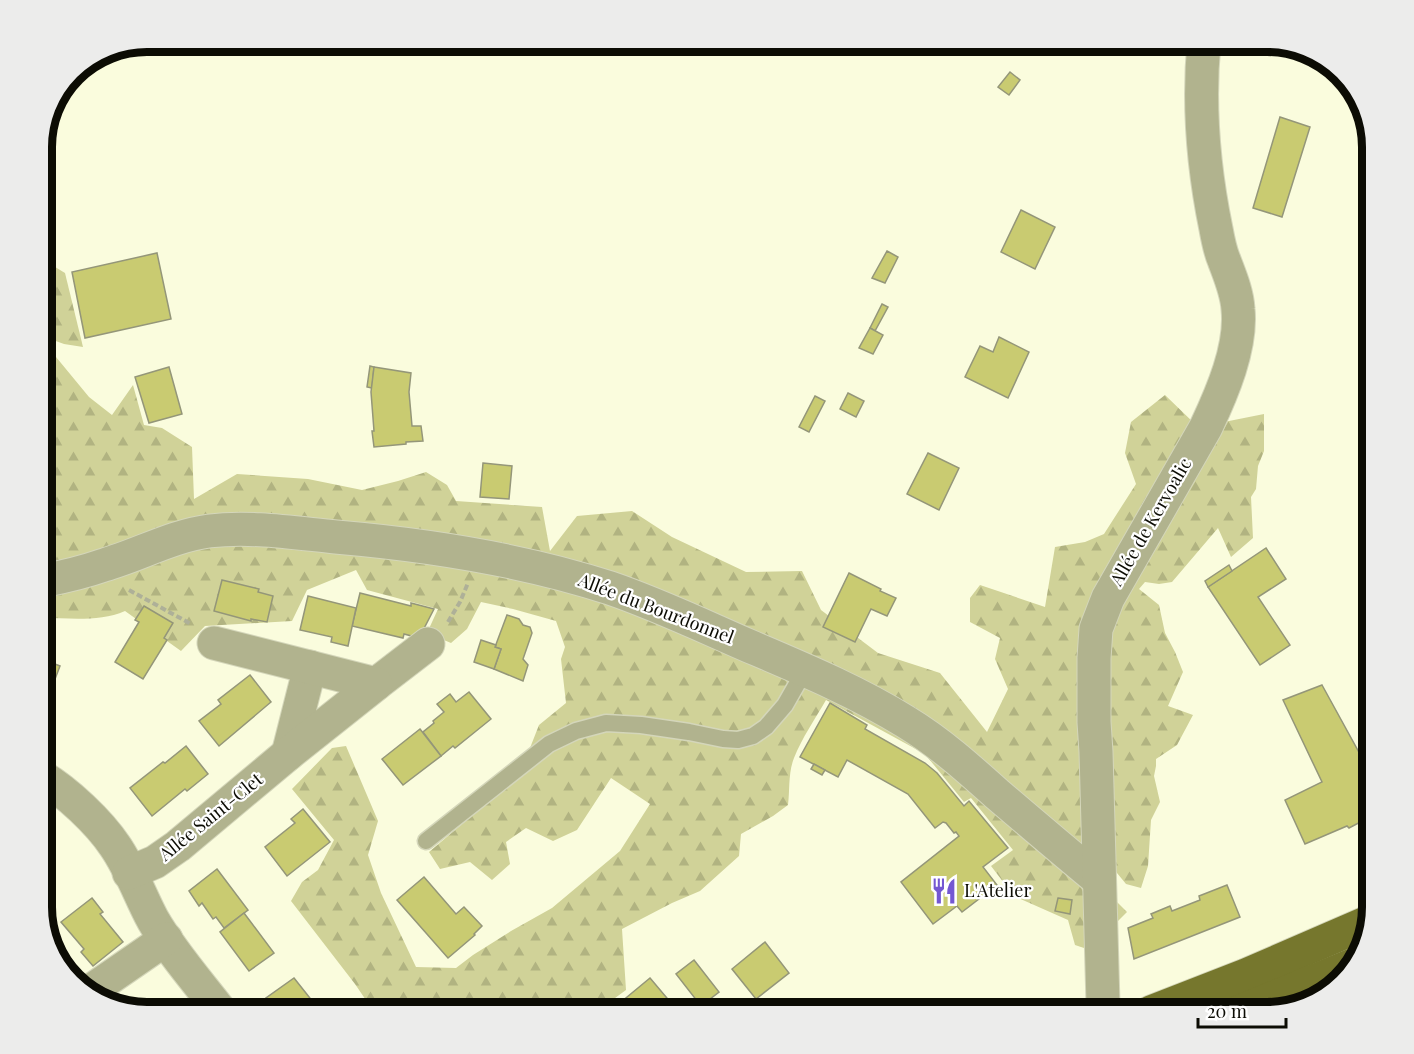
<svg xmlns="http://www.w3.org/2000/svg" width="1414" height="1054" font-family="'Playfair Display',serif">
<defs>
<pattern id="forest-firs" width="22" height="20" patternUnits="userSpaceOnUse" patternTransform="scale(1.5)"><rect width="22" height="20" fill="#d0d298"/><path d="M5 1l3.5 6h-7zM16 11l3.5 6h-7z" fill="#b1b381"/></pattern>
</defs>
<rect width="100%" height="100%" fill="#fafcdd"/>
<!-- forest -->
<g fill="url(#forest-firs)">
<path d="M42 259 65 273 83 347 64 344 42 336Z"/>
<path d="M42 340 89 397 112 415 133 385 144 425 162 428 192 447 194 499 237 474 308 479 362 490 398 481 426 472 447 485 456 501 542 507 550 551 577 516 632 511 672 537 746 572 802 571 821 610 878 653 940 673 987 732 1008 689 995 659 1000 638 970 622V598L980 585 1045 607 1055 547 1085 542 1104 534 1136 484 1125 453 1131 422 1165 395 1196 425 1229 421 1264 414V451L1258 466 1256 489 1251 497 1253 538 1231 557 1218 528 1172 582 1159 584 1145 582 1139 589 1159 605 1165 633 1175 652 1183 672 1168 706 1193 715 1177 745 1156 759V766L1154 776 1160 802 1151 820 1148 866 1141 888 1126 884 1099 851 1108 893 1127 912 1109 930 1093 951 1075 945 1068 920 1014 896 991 866 1013 850 971 798 964 802 925 754 826 700C815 719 802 738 794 758 788 773 790 790 788 805L773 816 741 834 739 856 700 891 672 903 622 929 626 990 596 1012H374L355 984 291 901 302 882 318 870 334 840 292 789 332 748 346 746 378 821 368 855 381 893 416 967 456 968 473 955 511 931 552 908 620 851 650 804 611 778 577 830 553 841 526 828 506 842 510 864 492 880 470 862 440 869 429 852 519 776 539 725 566 703 561 659 565 647 556 621 513 609 481 602 467 629 451 643 427 633 438 609 367 590 356 570 307 590 292 621 205 626 181 651 125 611C100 622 70 618 42 618Z"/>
</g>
<!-- building -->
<g fill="#c9cb71" stroke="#949679" stroke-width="1.5">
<path d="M1010 72 1020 80 1009 95 998 87Z"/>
<path d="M1280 117 1310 127 1282 217 1253 208Z"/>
<path d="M1021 210 1055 227 1035 269 1001 252Z"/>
<path d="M887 251 898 257 885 283 872 278Z"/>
<path d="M157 253 171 319 85 338 72 272Z"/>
<path d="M882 304 888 307 875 331 870 328Z"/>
<path d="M870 328 883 335 873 354 859 348Z"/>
<path d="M999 337 1029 352 1008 398 965 377 980 346 993 352Z"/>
<path d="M370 366 374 367 372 388 367 387Z"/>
<path d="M169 367 182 414 149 423 135 377Z"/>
<path d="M374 367 411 373 409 392 412 426H421L423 441 406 442V444L374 447 372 431H374L371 392Z"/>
<path d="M848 393 864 401 856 417 840 409Z"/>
<path d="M815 396 825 401 809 432 799 427Z"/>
<path d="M928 453 959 468 939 510 907 494Z"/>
<path d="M483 463 512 466 509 499 480 497Z"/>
<path d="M1266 548 1286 579 1258 597 1290 645 1260 665 1208 587Z"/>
<path d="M1229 565 1232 571 1208 587 1205 581Z"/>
<path d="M849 573 881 589 880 591 896 598 887 616 871 609 855 642 823 627Z"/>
<path d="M222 580 259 589 258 592 273 596 267 622 251 619V621L214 611Z"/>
<path d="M360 593 411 606V603L434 609 419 638 404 634 403 638 352 626Z"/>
<path d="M308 596 356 608 348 646 331 642 332 637 300 630Z"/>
<path d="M144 606 173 623 164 638 167 640 143 679 115 662 139 622 135 620Z"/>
<path d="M507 615 519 619 523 625 530 627 532 633 523 659 528 665 523 681 494 669 501 649 495 647Z"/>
<path d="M481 640 496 645 495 647 501 649 494 669 474 662Z"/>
<path d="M42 659 60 666 44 708 53 711 46 729 42 727Z"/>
<path d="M250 675 271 702 219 746 199 721 221 704 218 700Z"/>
<path d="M1322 685 1372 776V818L1369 820 1368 818 1349 828 1347 826 1305 844 1285 800 1322 782 1283 700Z"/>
<path d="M469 692 491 719 455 748 453 746 441 756 423 732 434 723 433 721 444 712 437 704 450 694 456 702Z"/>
<path d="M830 703 867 725 865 729 925 763 937 773 964 806 969 801 1008 848 983 867 997 885 962 912 957 906 933 924 901 882 959 836 956 832 954 833 946 823 943 822 935 828 908 794 847 760 838 777 800 757Z"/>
<path d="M420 729 441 756 403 785 382 759Z"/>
<path d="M186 746 208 774 187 791 185 789 152 816 130 788 163 762 165 763Z"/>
<path d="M814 764 825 770 822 775 811 769Z"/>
<path d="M303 809 330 842 287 876 265 847 295 823 291 819Z"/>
<path d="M217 869 248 910 224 928 216 917 213 919 202 903 199 906 189 891Z"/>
<path d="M424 877 456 914 464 907 482 926 474 934 475 935 448 958 397 900Z"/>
<path d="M1227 885 1240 917 1134 959 1128 928 1153 918 1151 914 1170 906 1172 911 1200 900 1199 896Z"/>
<path d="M92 898 103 912 100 914 123 942 93 966 81 952 84 949 61 922Z"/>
<path d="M1058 898 1072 900 1070 914 1055 911Z"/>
<path d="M244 913 274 953 249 971 220 932Z"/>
<path d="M765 942 789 973 756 999 732 969Z"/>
<path d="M694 960 719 992 701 1006 676 974Z"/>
<path d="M294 978 321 1012H277L266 998Z"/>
<path d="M650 978 677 1010 675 1012H620L615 1007Z"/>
<path d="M134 998 143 1010 125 1004Z"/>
</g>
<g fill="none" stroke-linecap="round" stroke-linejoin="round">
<!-- lane casing -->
<g stroke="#d4d6ba" stroke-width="19">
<path id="lane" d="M426 841 549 744 576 731 606 723 641 725 689 732 723 739 738 740 753 736 766 727 785 705 805 670"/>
</g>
<!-- street casing -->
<g stroke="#d4d6ba" stroke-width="35">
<g id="street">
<path d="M42 581C63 577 84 572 104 565 139 555 172 536 209 531 251 526 294 533 336 537 429 545 521 559 610 588 657 604 703 626 749 646 803 669 856 691 906 722 939 742 968 768 997 794 1031 823 1065 852 1099 880"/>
<path d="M376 684 428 644"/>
<path d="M288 754 310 667"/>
<path d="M42 777C67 792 99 822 115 846 131 869 140 896 153 920 172 953 198 982 221 1012"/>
<path d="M129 873 155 862 178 846 288 754 376 684 214 643"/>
<path d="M89 992 166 939"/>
<path d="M1106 1012 1103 1004 1096 752 1094 722V658L1096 629 1108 598 1206 427C1222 393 1242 347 1238 309 1237 292 1230 276 1224 260 1220 251 1218 240 1216 229 1203 166 1198 106 1204 42"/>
</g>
</g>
<!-- primary casing -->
<g stroke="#d4d6ba" stroke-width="35">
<g id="primary">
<path d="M1151 1012 1246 975 1366 923"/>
<path d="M1238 1012 1352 965"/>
</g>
</g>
<!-- path -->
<g stroke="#aeb098" stroke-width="4" stroke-dasharray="6 3" stroke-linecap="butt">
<path d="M129 590 191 624"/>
<path d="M448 622 460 602 468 583"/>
</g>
<!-- lane -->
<use href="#lane" stroke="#b1b38e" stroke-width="16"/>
<!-- street -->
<use href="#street" stroke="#b1b38e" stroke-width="33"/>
<!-- primary -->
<use href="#primary" stroke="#76772d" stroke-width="33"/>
</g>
<!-- icons -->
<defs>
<g id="restaurant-bare" transform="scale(2.07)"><path d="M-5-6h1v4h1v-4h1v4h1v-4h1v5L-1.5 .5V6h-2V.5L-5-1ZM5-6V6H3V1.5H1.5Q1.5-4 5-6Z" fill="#7458d2" stroke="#fff" stroke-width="2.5" paint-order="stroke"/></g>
</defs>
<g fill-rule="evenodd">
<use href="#restaurant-bare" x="944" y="891"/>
</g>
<g text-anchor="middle" stroke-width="4.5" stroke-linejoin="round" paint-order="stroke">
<!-- street labels -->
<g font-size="18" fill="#0c0c04" stroke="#fff">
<text transform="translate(1151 522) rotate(-60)" y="6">Allée de Kervoalic</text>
<text transform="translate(656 609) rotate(21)" y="6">Allée du Bourdonnel</text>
<text transform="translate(211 817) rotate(-39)" y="6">Allée Saint-Clet</text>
</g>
<!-- poi labels -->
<g font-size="18" fill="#0c0c04" stroke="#fff" text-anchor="start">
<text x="964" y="897">L'Atelier</text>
</g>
</g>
<!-- crop -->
<path d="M0 0H1414V1054H0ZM147 52H1267A95 95 0 0 1 1362 147V907A95 95 0 0 1 1267 1002H147A95 95 0 0 1 52 907V147A95 95 0 0 1 147 52Z" fill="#ececeb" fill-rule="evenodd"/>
<path fill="none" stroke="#0c0c04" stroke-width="8" d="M147 52H1267A95 95 0 0 1 1362 147V907A95 95 0 0 1 1267 1002H147A95 95 0 0 1 52 907V147A95 95 0 0 1 147 52Z"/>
<!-- scale -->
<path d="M1198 1018v9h88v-9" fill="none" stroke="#0c0c04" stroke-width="3"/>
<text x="1207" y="1018" font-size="18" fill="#0c0c04" stroke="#ffffff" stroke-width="4.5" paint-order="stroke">20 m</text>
</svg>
